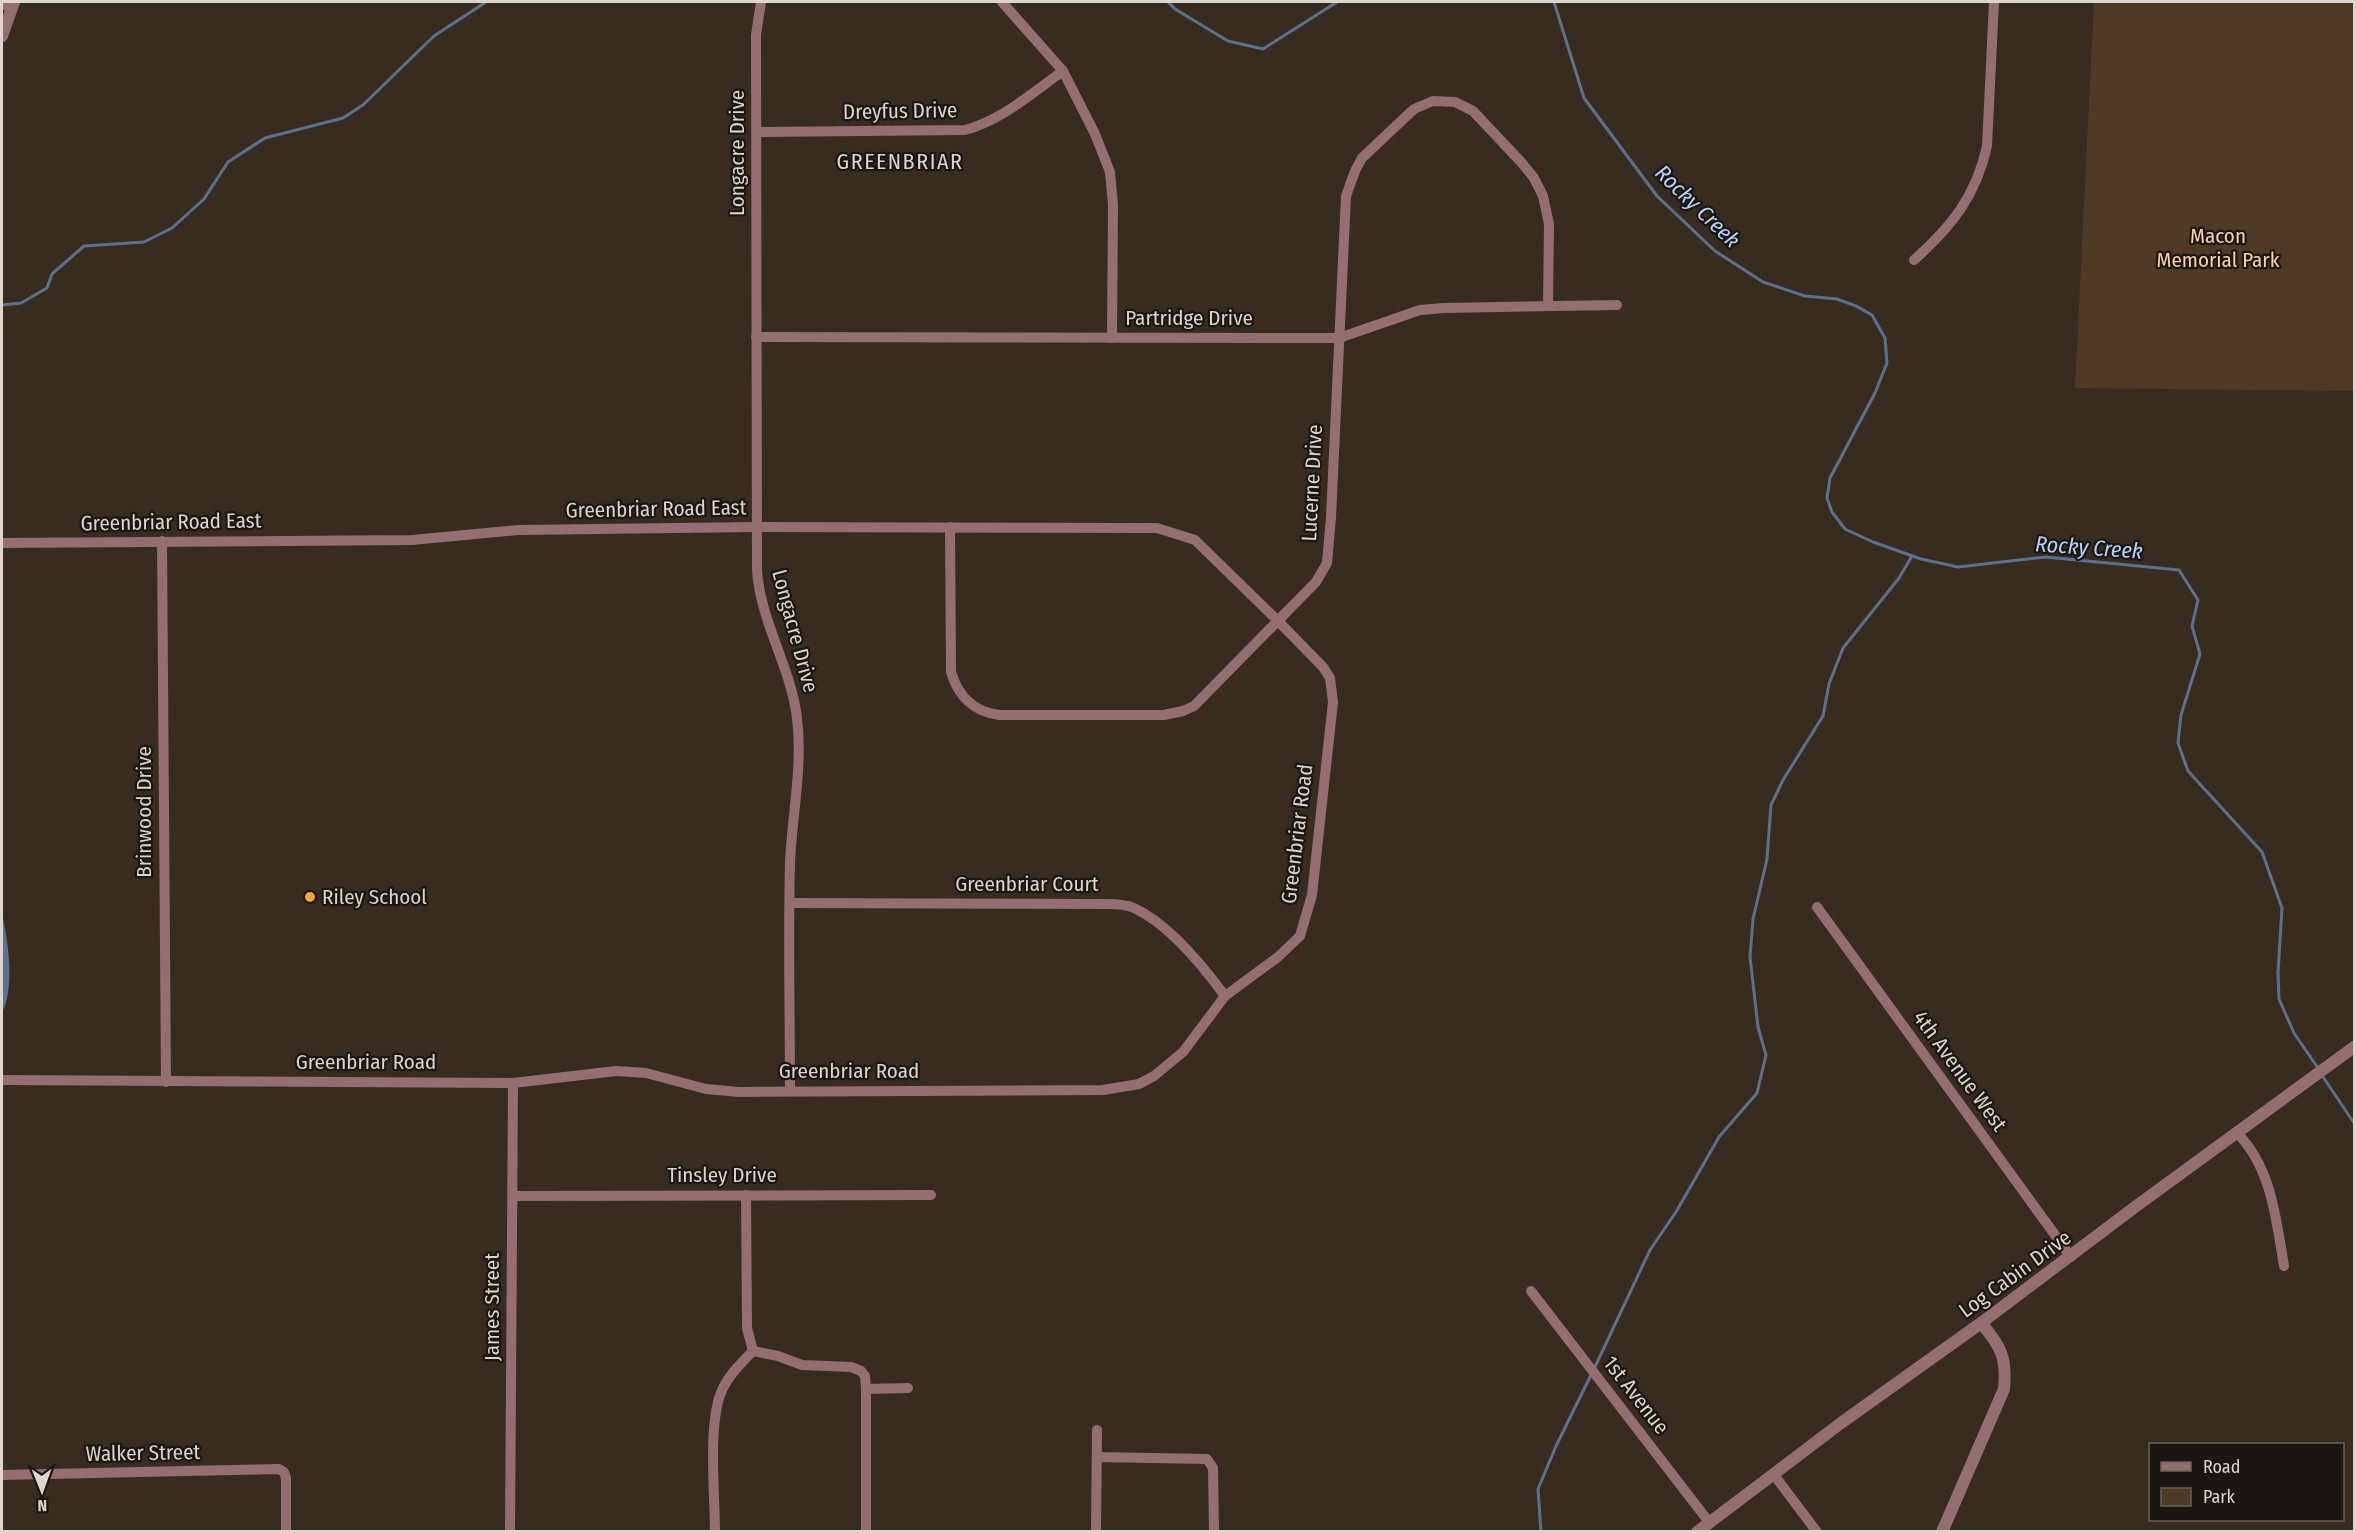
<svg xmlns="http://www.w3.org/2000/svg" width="2356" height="1533" font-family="'Fira Sans Condensed',sans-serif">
<rect width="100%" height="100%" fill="#382c21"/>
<!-- green -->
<path fill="#4f3a25" d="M2094 2H2354V391L2075 388Z"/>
<!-- water -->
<path fill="#5b718d" d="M2 914C8 940 15 988 2 1012Z"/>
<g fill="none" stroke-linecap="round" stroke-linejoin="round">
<!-- stream -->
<g stroke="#5b718d" stroke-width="3">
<path d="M1168 2 1175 9 1228 41 1263 49 1337 2"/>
<path d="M1554 2 1584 98 1657 196 1715 251 1763 282 1805 296 1837 299 1856 306 1872 315 1885 338 1887 363 1875 393 1830 478 1827 498 1832 512 1845 529 1873 542 1921 559 1958 567 2046 557 2179 570 2198 600 2192 626 2200 654 2181 715 2178 743 2188 771 2262 852 2282 908 2278 973 2279 999 2294 1033 2318 1068"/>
<path d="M2 305 21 303 47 288 52 274 84 246 144 242 172 228 204 199 228 162 265 138 343 118 363 105 434 36 486 2"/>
<path d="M2321 1074 2354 1123"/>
<path d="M1594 1369 1650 1250 1676 1212 1719 1137 1757 1093 1766 1055 1758 1027 1750 957 1753 919 1767 859 1771 805 1783 780 1823 716 1829 684 1843 648 1899 578 1912 556"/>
<path d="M1541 1532 1538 1489 1556 1446 1591 1375"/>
</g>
<!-- minor -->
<g stroke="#956e72" stroke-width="10">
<path d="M761 2 756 35 757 570C760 621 791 667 797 718 803 766 792 815 790 863 788 939 790 1015 790 1090"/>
<path d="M1002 2 1063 71 1095 134 1110 172 1113 205 1112 338"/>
<path d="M2 5 12 6"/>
<path d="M757 132 965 130C1002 120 1032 93 1063 71"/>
<path d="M1914 260C1952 226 1976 196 1987 146L1994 2"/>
<path d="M756 337 1339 338 1420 310 1444 308 1617 305"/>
<path d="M950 527 951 672C958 696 974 712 999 715H1164L1183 711 1194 706 1316 582 1327 563 1331 517 1346 196 1355 171 1362 158 1414 109 1433 101 1455 102 1473 111 1521 162 1534 178 1543 196 1549 224 1548 306"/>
<path d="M162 541 166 1082"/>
<path d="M2 543 412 540 518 530 756 527 1157 528 1195 540 1277 620 1323 667 1330 678 1333 702 1312 895 1300 936 1278 957 1225 996 1183 1052 1154 1076 1139 1084 1103 1090 739 1092 706 1089 646 1073 616 1071 513 1083 2 1080"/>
<path d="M790 903 1106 904C1115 904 1126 904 1134 908 1169 924 1203 966 1225 996"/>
<path d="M1817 907 2071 1257"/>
<path d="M2237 1133C2272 1168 2276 1220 2284 1266"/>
<path d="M746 1195 747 1328 753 1351"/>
<path d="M513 1196 931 1195"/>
<path d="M1531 1291 1709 1522"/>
<path d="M753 1351 778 1356 802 1365 851 1367 861 1371 865 1376 866 1389 908 1388"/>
<path d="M866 1389V1532"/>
<path d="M1097 1457 1207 1459 1213 1468 1214 1532"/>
<path d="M2 1475 279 1469 284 1472 286 1478V1532"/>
<path d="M1774 1475 1817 1532"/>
<path d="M510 1532 513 1083"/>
<path d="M715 1532C715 1494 707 1420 723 1388 730 1374 742 1362 753 1351"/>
<path d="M1096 1532 1097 1430"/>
</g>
<!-- tertiary -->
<g stroke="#956e72" stroke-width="12">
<path d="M2 36 14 2"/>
<path d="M1697 1532 1841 1423 1981 1323 2135 1207 2354 1047"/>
<path d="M1942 1532 2004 1389C2007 1358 2001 1346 1981 1323"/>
</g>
</g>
<!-- markers -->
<circle fill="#f1a63f" stroke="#1b1611" stroke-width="2" cx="310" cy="897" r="6"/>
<g text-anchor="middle" stroke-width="4.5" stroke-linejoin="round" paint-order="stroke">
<!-- street labels -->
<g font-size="21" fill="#dcd5ce" stroke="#1b1611">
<text transform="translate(900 111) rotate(-1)" y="7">Dreyfus Drive</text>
<text transform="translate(737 153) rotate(-90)" y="7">Longacre Drive</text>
<text x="1189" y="325">Partridge Drive</text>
<text transform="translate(1312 483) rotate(-87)" y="7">Lucerne Drive</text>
<text transform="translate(656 509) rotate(-1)" y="7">Greenbriar Road East</text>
<text transform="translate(171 522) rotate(-1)" y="7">Greenbriar Road East</text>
<text transform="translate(795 631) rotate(75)" y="7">Longacre Drive</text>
<text transform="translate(144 812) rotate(-90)" y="7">Brinwood Drive</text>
<text transform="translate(1297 834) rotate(-83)" y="7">Greenbriar Road</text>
<text x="1027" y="891">Greenbriar Court</text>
<text x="366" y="1069">Greenbriar Road</text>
<text x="849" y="1078">Greenbriar Road</text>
<text transform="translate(1960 1071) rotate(54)" y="7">4th Avenue West</text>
<text x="722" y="1182">Tinsley Drive</text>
<text transform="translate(2015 1274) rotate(-36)" y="7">Log Cabin Drive</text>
<text transform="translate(492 1307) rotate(-90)" y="7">James Street</text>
<text transform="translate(1636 1395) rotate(52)" y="7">1st Avenue</text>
<text transform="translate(143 1453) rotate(-1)" y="7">Walker Street</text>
</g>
<!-- park labels -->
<g font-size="21" fill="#fad3ae" stroke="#1b1611">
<text x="2218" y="243">Macon<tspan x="2218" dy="24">Memorial Park</tspan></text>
</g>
<!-- poi labels -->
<g font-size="21" fill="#dcd5ce" stroke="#1b1611" text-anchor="start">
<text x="322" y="904">Riley School</text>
</g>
<!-- neighbourhood labels -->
<g font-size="22" letter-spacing="1.5" fill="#dcd5ce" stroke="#1b1611">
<text x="900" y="169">GREENBRIAR</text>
</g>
<!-- water labels -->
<g font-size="22" font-style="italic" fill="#b5d4fc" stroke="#1b1611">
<text transform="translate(1698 206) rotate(44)" y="8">Rocky Creek</text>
<text transform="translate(2089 547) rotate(4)" y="8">Rocky Creek</text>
</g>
</g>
<!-- border -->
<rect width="2356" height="1533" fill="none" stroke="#dcd5ce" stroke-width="6"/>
<!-- legend -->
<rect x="2149" y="1443" width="195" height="78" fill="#1b1611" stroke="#68625d" stroke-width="1.5"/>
<rect x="2161" y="1462" width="30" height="9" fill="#956e72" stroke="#68625d" stroke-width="1.5"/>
<text x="2203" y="1473" font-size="18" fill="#dcd5ce">Road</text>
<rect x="2161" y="1488" width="30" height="18" fill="#4f3a25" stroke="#68625d" stroke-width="1.5"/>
<text x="2203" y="1503" font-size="18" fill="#dcd5ce">Park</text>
<!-- north arrow -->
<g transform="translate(42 1491) rotate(179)" stroke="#1b1611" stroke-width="4.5" paint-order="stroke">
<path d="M0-4.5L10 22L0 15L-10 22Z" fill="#dcd5ce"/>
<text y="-9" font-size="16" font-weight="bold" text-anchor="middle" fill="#dcd5ce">N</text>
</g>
</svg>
